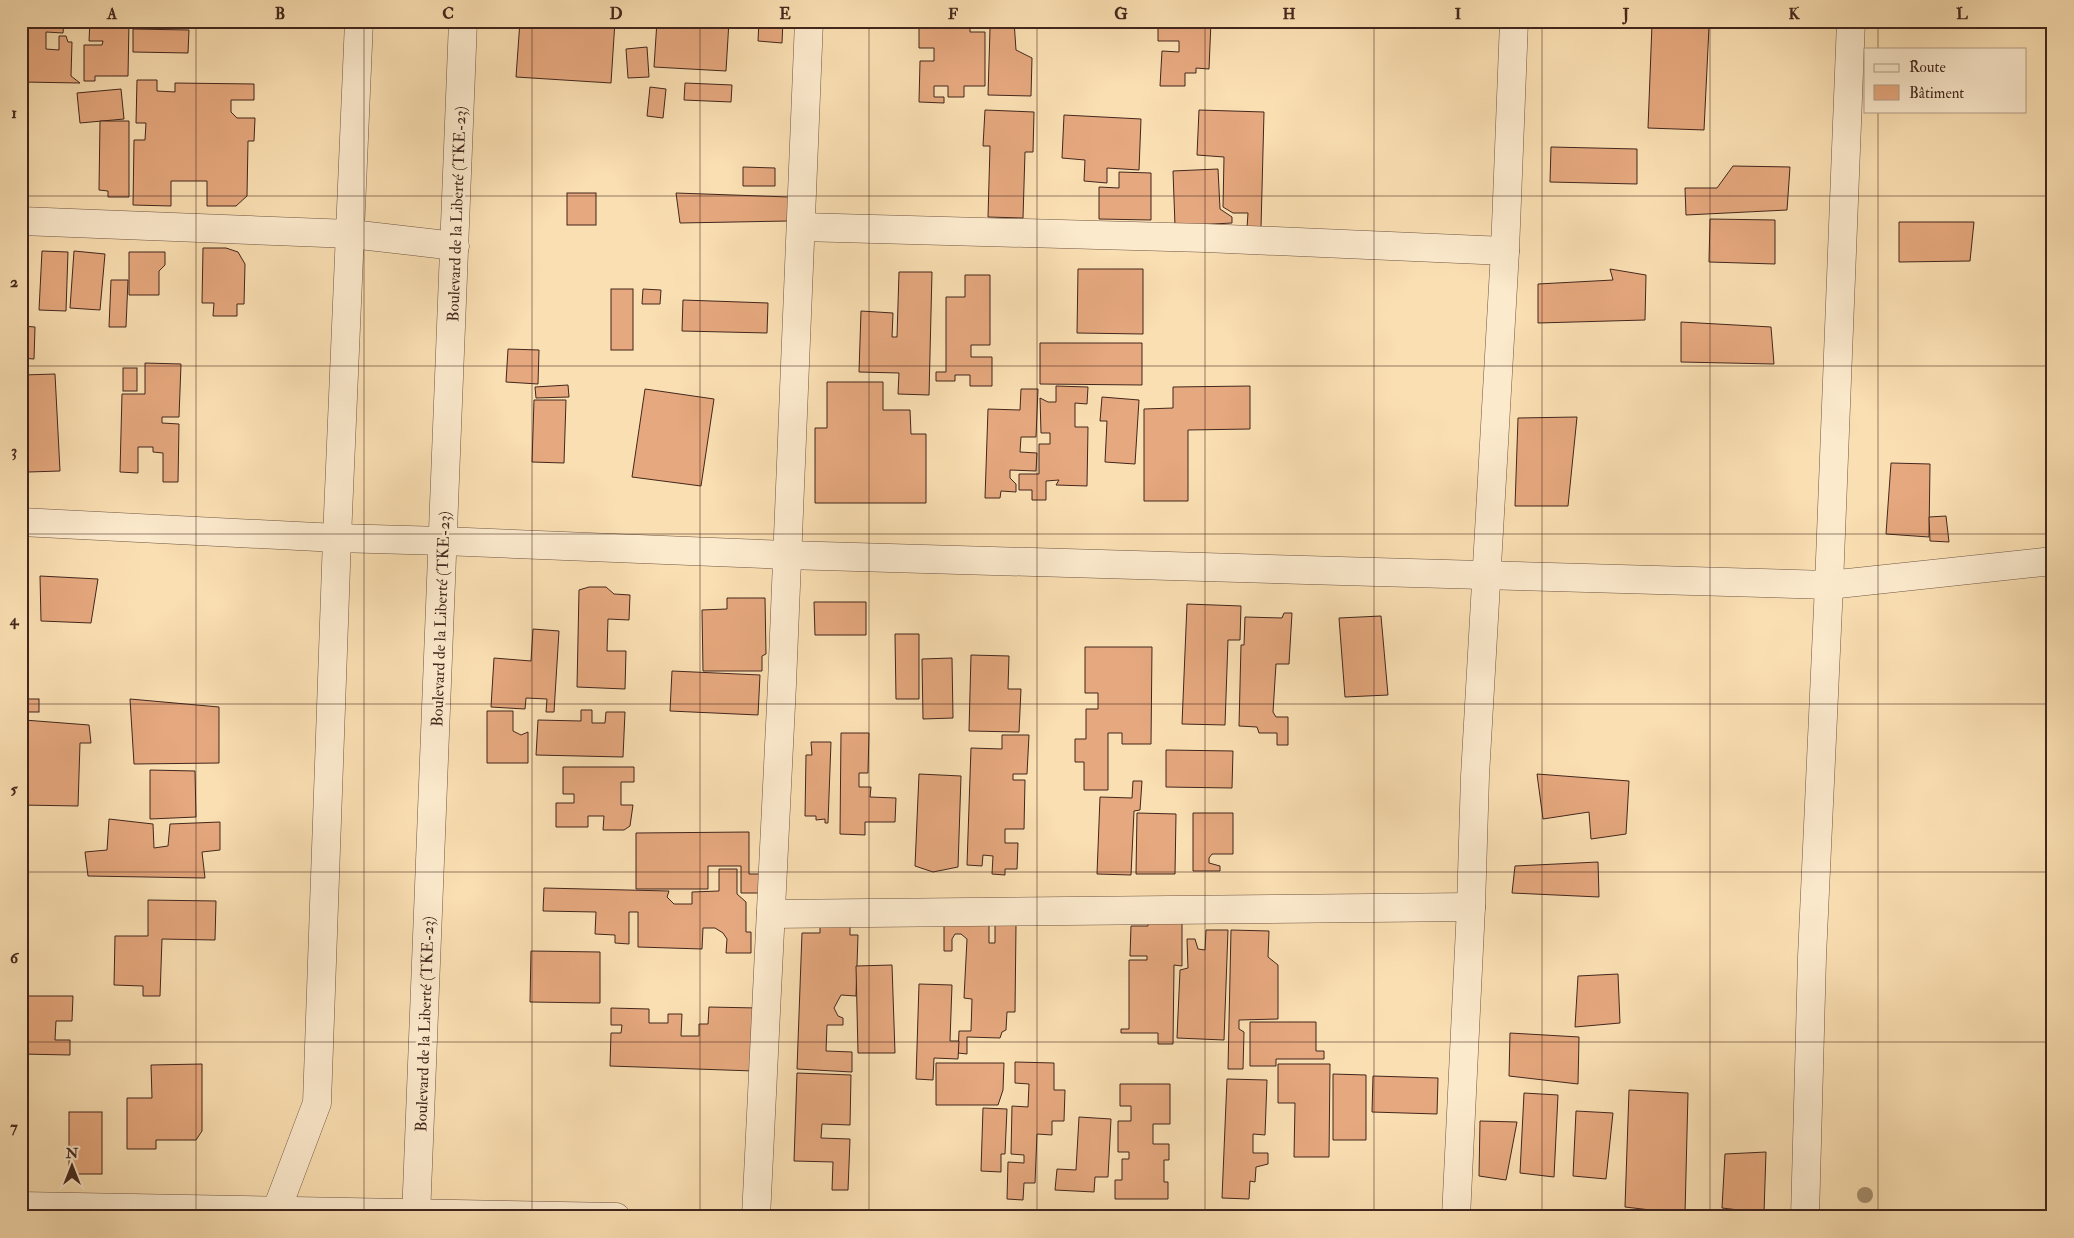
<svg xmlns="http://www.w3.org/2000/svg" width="2074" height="1238" font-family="'IM FELL Double Pica',serif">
<rect width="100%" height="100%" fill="#fadfb2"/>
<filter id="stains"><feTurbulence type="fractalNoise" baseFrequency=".004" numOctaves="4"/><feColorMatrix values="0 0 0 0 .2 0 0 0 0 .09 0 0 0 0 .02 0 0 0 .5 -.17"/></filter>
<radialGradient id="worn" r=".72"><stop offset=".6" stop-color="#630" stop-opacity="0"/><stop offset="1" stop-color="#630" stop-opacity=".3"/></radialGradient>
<!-- building -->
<g fill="#e6a87e" stroke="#42271d">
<path d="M24 21H64L63 33 46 32V49L59 50V36H66L68 42H72L71 76 80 83 23 82Z"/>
<path d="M90 21H129L128 76H95V81H84V45H102L103 41H89Z"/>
<path d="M520 21H615L611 83 516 77Z"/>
<path d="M657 21H729L726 71 654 67Z"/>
<path d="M759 21H783L782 43 758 41Z"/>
<path d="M919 21H970V32H985V86H964V97H948V86H934V97H944V103L919 102 920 61H934V48H919Z"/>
<path d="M993 21H1014L1016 50 1032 58 1031 96 988 95 990 29 993 27Z"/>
<path d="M1158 21H1211L1209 69 1196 68V73H1185V86H1160L1162 51 1179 52V41H1158Z"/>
<path d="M1652 24 1709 27 1704 130 1648 128Z"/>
<path d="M133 29 189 30 188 53 133 52Z"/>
<path d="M647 47 649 77 628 78 626 49Z"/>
<path d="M137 80H157V91L175 92V83L254 84V100H231V112L237 118H255L254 141H248L247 196 236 206H207V181H171V206L133 205 134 140H145L146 123H136Z"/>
<path d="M685 83 732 85 731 102 684 100Z"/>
<path d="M650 87 666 89 663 118 647 116Z"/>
<path d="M121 89 124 119 80 123 77 93Z"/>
<path d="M985 110 1034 112 1033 152H1025L1023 218 988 217 990 146H983Z"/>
<path d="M1199 110 1264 112 1261 228H1247L1248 213H1233L1223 207 1224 157 1197 155Z"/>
<path d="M1064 115 1141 119 1139 170 1107 168V183L1084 181 1085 160 1062 158Z"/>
<path d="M100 121H129V197H108V191L99 190Z"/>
<path d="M1551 147 1637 149V184L1550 182Z"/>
<path d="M1733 166 1790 167 1787 210 1686 215 1685 188H1717Z"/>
<path d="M743 167 775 168V186H743Z"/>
<path d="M1218 169 1220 209 1232 217V223L1175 226 1173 171Z"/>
<path d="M1119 172 1151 173V220L1099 219V187L1119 188Z"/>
<rect x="567" y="193" width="29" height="32"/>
<path d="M676 193 789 197 788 221 680 223Z"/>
<path d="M1710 219 1775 220V264L1709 262Z"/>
<path d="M1899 222H1974L1970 261 1899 262Z"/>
<path d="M203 248H226L238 252 245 264 244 304H237V316H213L214 303H202Z"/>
<path d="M42 251 68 252 66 311 39 310Z"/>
<path d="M74 251 105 254 100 310 70 308Z"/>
<path d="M129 252H165V265L159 271V295H129Z"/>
<path d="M1078 269H1143V334L1077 333Z"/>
<path d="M1610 269 1646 275 1645 320 1538 323V284L1613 280Z"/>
<path d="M899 272H932L929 395 898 394 899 373 859 372 861 311 893 313 892 337H897Z"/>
<path d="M965 275H990V345H971V357H992V386H970V375H955V381H936V372H946V297H965Z"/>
<path d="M111 280H128L126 327H109Z"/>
<rect x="611" y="289" width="22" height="61"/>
<path d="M643 289 661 290 660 304H642Z"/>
<path d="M683 300 768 303 767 333 682 331Z"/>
<path d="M1681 322 1771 327 1774 364 1681 362Z"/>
<path d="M21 326 35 327 34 359 21 358Z"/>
<path d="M1040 343H1142V385L1040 384Z"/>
<path d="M508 349 539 350 538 384 506 382Z"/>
<path d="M145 363 181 364 179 417H162V423L179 424 178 482H163V453L153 452V447H138V473L120 472 122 394H145Z"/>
<rect x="123" y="368" width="14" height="23"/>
<path d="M55 374 60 471 28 472 23 375Z"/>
<path d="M827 382H883V410H910L911 434H926V503H815V428H827Z"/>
<path d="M568 385 569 397 536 398 535 387Z"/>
<path d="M1056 386 1088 387 1087 404 1075 403V427H1088L1087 486 1056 485 1059 480 1046 481V500H1032V490H1019V474H1039V444H1050V433H1041L1040 398 1048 402H1056Z"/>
<path d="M1250 386V429L1188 430V501H1144V409L1173 408V387Z"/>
<path d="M645 389 714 399 701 486 632 477Z"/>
<path d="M1021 389H1038L1036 437H1021L1020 452 1037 453 1036 471 1010 470V478L1016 484V492L1001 491 1000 498H985L988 409 1020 410Z"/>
<path d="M1102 397 1139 400 1135 464 1105 462 1107 421H1100Z"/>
<path d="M534 400H566L564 463 532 462Z"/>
<path d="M1577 417 1568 506H1515L1518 418Z"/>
<path d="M1891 463 1930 464 1929 537 1886 534Z"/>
<path d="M1946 516 1949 542 1930 541 1929 517Z"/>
<path d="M40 576 98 579 91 623 41 621Z"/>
<path d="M589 587H606L614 594 630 595 629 620 608 619 607 651H626L625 689 577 687 579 590Z"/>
<path d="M727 598H765L766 654 762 656V671H703L702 610 727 609Z"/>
<path d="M814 602H866V635H815Z"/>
<path d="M1187 604 1241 606 1240 640H1228L1225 725 1182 724Z"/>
<path d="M1284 613H1292L1289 664H1276L1273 712 1276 717H1288V745H1277V733H1259L1257 727 1239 726 1241 645H1244L1245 617 1282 618Z"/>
<path d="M1381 616 1388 695 1345 697 1339 618Z"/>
<path d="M533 629 559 631 554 712H546L547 699 526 698 525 709 491 707 494 658 531 661Z"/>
<path d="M895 634H919V699H896Z"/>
<path d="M1085 647H1152L1151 744H1122V733H1108V790H1084V762H1075V739H1086V709H1098V693H1085Z"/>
<path d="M971 655 1009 656 1008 689H1021L1019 732 969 731Z"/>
<path d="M952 658 953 718 923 719 922 659Z"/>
<path d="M672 671 760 675 758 715 670 711Z"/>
<rect x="21" y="699" width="18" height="13"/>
<path d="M130 699 219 707V763L134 764Z"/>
<path d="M581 710H592V723H605L606 712H625L623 757 536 755 538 720 581 721Z"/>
<path d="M487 711H513V731L521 735 528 732V763H487Z"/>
<path d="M24 720 89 725 91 743H80L78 806 21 805V745H23Z"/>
<path d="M841 733H869L868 773H859V787H871L870 797 896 798 895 822H865V835L840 834Z"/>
<path d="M1002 735H1029L1027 774H1013V780H1025L1024 829H1005V843H1018L1017 869H1005V875L992 874 993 856 983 855 982 866 967 865 971 748 1002 749Z"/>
<path d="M811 742H831L828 823H825V819L816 820V816H805L806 755H812Z"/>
<path d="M1166 750 1233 751 1232 788 1166 787Z"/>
<path d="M563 767H634V782H621V805H633L630 826 624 830H603L604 816H588V827H556V803H574V794H563Z"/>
<path d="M150 770 195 771 196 817 150 819Z"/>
<path d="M919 774 961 776 958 867 933 872 915 866Z"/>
<path d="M1537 774 1629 781 1626 834 1591 839 1589 812 1543 819Z"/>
<path d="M1133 781H1142L1140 810 1134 811 1131 875 1097 874 1100 797 1132 798Z"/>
<path d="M1137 813 1176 814 1175 874H1136Z"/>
<path d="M1193 813H1233V854H1212L1209 858V863L1220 866V871H1193Z"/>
<path d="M109 819 153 824 154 848 168 846 170 824 220 822V850L202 852 205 878 88 876 85 852 107 850Z"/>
<path d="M749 832V874H760V893H741V866H708V889H636V833Z"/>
<path d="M1598 862 1599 897 1512 893 1515 866Z"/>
<path d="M719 869H737V894L746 902V932H751V953H726L727 939 723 933 715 928H703L702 949 638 947V912H629V944L615 943V935L595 934 596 912 543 911 544 888 669 891 667 897 674 904H692V892L719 891Z"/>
<path d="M148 900 216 901 215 940 162 939 160 996H143V986L114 985 115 936H148Z"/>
<path d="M1148 919 1182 920V966L1174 965 1173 1044H1158V1033H1121V1029H1129V960H1147V956H1130L1131 926H1148Z"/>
<path d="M820 922 850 923V935H858L856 996 841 995 834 1008 838 1016 843 1018V1025H827L826 1051 852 1052V1072L797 1069 802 933H820Z"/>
<path d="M944 924H989V943H995V925H1016L1015 1012H1007L1006 1030 1002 1032 1000 1038 967 1037V1054L958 1053 959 1031H971L972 999 964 998 967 939 961 934H955L952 939V951H944Z"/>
<path d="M1206 930H1228L1224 1040 1177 1038 1180 970 1188 968 1187 939H1195L1198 949 1205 950Z"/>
<path d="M1231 930 1269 931 1268 957 1278 965V1019L1239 1020V1029L1244 1032 1243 1069H1228Z"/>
<path d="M531 951 600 952V1003L530 1002Z"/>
<path d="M892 965 895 1053H858L856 966Z"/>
<path d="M1618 974 1620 1023 1575 1027 1578 976Z"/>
<path d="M919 984 952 985 950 1041H959L958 1059 934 1058 933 1080 916 1079Z"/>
<path d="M21 996H73L72 1021H56L55 1040H70V1055L21 1054Z"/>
<path d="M709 1007 757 1008 754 1071 610 1066 611 1033H621L622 1025H611V1008L649 1009V1023H668V1014H682L681 1036H699V1024H708Z"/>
<path d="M1250 1022H1316V1051H1324V1059H1276V1066H1250Z"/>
<path d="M1510 1033 1579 1037 1578 1084 1509 1076Z"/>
<path d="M1015 1062 1054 1063V1090H1065L1064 1121H1052V1135L1037 1134 1035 1183H1024L1023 1200 1007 1199 1008 1162 1024 1163V1155L1011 1154 1012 1106 1028 1107 1029 1084 1015 1083Z"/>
<path d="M936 1063H1004L1003 1090 998 1105H936Z"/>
<path d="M202 1064V1131L196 1140H156V1149H127V1098H152L151 1065Z"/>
<path d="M1278 1064H1330L1329 1157H1294L1295 1103H1278Z"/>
<path d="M797 1073 851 1075 850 1125 822 1124 821 1138 850 1139 848 1190H832L833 1162 794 1161Z"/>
<path d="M1333 1074 1366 1075V1140H1333Z"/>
<path d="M1373 1076 1438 1078 1437 1114 1372 1112Z"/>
<path d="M1227 1079 1267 1080 1265 1135 1253 1134V1153H1268V1164L1256 1167 1255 1182 1250 1181 1249 1199 1222 1198Z"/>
<path d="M1120 1084H1170V1124H1153V1144H1169V1160H1164V1182H1168V1199H1115V1180H1122V1159H1129V1152H1118V1121H1131V1106H1120Z"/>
<path d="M1629 1090 1688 1093 1685 1214 1625 1207Z"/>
<path d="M1524 1093 1558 1095 1554 1177 1520 1173Z"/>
<path d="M21 1097H26L24 1160H21Z"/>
<path d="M983 1108 1007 1109 1005 1154H1001V1172L981 1171Z"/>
<path d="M1576 1111 1613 1113 1606 1179 1573 1176Z"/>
<rect x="69" y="1112" width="33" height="62"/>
<path d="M1079 1117 1111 1119 1108 1177H1095L1094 1192 1055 1190 1057 1169 1076 1170Z"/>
<path d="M1480 1121 1517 1122 1506 1180 1479 1176Z"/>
<path d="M1766 1152 1764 1213 1722 1208 1725 1154Z"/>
</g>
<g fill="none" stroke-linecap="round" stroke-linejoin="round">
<!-- minor casing -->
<g stroke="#705542" stroke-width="29">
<g id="minor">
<path d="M21 221 351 234 455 246"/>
<path d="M801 227 1205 238 1505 251"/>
<path d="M21 522 337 538 443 541 787 555 1829 585 2053 561"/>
<path d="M771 914 1471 907"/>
<path d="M21 1206 616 1217"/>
<path d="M274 1217 317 1103 337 538 359 21"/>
<path d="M756 1217 782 684 809 21"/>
<path d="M1456 1217 1471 907 1475 776 1505 251 1514 21"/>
<path d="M1805 1217 1812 957 1829 585 1851 21"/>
</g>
</g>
<!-- tertiary casing -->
<g stroke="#705542" stroke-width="29">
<path id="tertiary" d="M416 1217 463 21"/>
</g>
<!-- minor -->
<use href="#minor" stroke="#fceacd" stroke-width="28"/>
<!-- tertiary -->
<use href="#tertiary" stroke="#fceacd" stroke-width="28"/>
</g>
<!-- trees -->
<circle fill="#a58f6f" cx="1865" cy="1195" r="8"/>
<!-- grid -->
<path fill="none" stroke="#42271d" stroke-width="1" stroke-opacity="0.55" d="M196 21V1217M364 21V1217M532 21V1217M700 21V1217M869 21V1217M1037 21V1217M1205 21V1217M1374 21V1217M1542 21V1217M1710 21V1217M1878 21V49M1878 111V1217M21 196H2053M21 366H2053M21 534H2053M21 704H2053M21 872H2053M21 1042H2053"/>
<g text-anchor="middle" stroke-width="5" stroke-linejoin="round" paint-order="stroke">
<!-- street labels -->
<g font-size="16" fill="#42271d" stroke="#fceacd">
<text transform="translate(456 214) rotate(-88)" y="6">Boulevard de la Liberté (TKE-23)</text>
<text transform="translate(440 619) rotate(-88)" y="6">Boulevard de la Liberté (TKE-23)</text>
<text transform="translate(424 1024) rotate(-88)" y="6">Boulevard de la Liberté (TKE-23)</text>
</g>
</g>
<!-- margin -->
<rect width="2074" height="1238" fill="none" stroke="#fadfb2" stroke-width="55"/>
<!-- legend -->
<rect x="1864" y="48" width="162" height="65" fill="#fceacd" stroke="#b29c87"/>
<rect x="1874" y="64" width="25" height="8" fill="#fceacd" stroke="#b29c87"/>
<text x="1909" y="72" font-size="15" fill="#42271d">Route</text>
<rect x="1874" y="85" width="25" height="15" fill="#e6a87e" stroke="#b29c87"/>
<text x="1909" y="98" font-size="15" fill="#42271d">Bâtiment</text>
<!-- north arrow -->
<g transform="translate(72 1166)" stroke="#fceacd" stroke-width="4" paint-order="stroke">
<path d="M0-4L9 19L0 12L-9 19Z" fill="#42271d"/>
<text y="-8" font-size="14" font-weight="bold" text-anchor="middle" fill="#42271d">N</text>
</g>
<rect x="28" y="28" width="2018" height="1182" fill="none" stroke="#42271d" stroke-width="2"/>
<g font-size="16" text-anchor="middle" font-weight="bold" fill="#42271d">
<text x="112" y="19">A</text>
<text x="280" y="19">B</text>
<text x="448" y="19">C</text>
<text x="616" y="19">D</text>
<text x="785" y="19">E</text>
<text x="953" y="19">F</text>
<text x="1121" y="19">G</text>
<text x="1289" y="19">H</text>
<text x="1458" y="19">I</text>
<text x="1626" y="19">J</text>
<text x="1794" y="19">K</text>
<text x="1962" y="19">L</text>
<text x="14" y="118">1</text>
<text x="14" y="287">2</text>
<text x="14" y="456">3</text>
<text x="14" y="625">4</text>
<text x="14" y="794">5</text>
<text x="14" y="963">6</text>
<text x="14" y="1132">7</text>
</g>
<rect width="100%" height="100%" filter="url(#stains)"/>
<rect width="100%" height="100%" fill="url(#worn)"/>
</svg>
